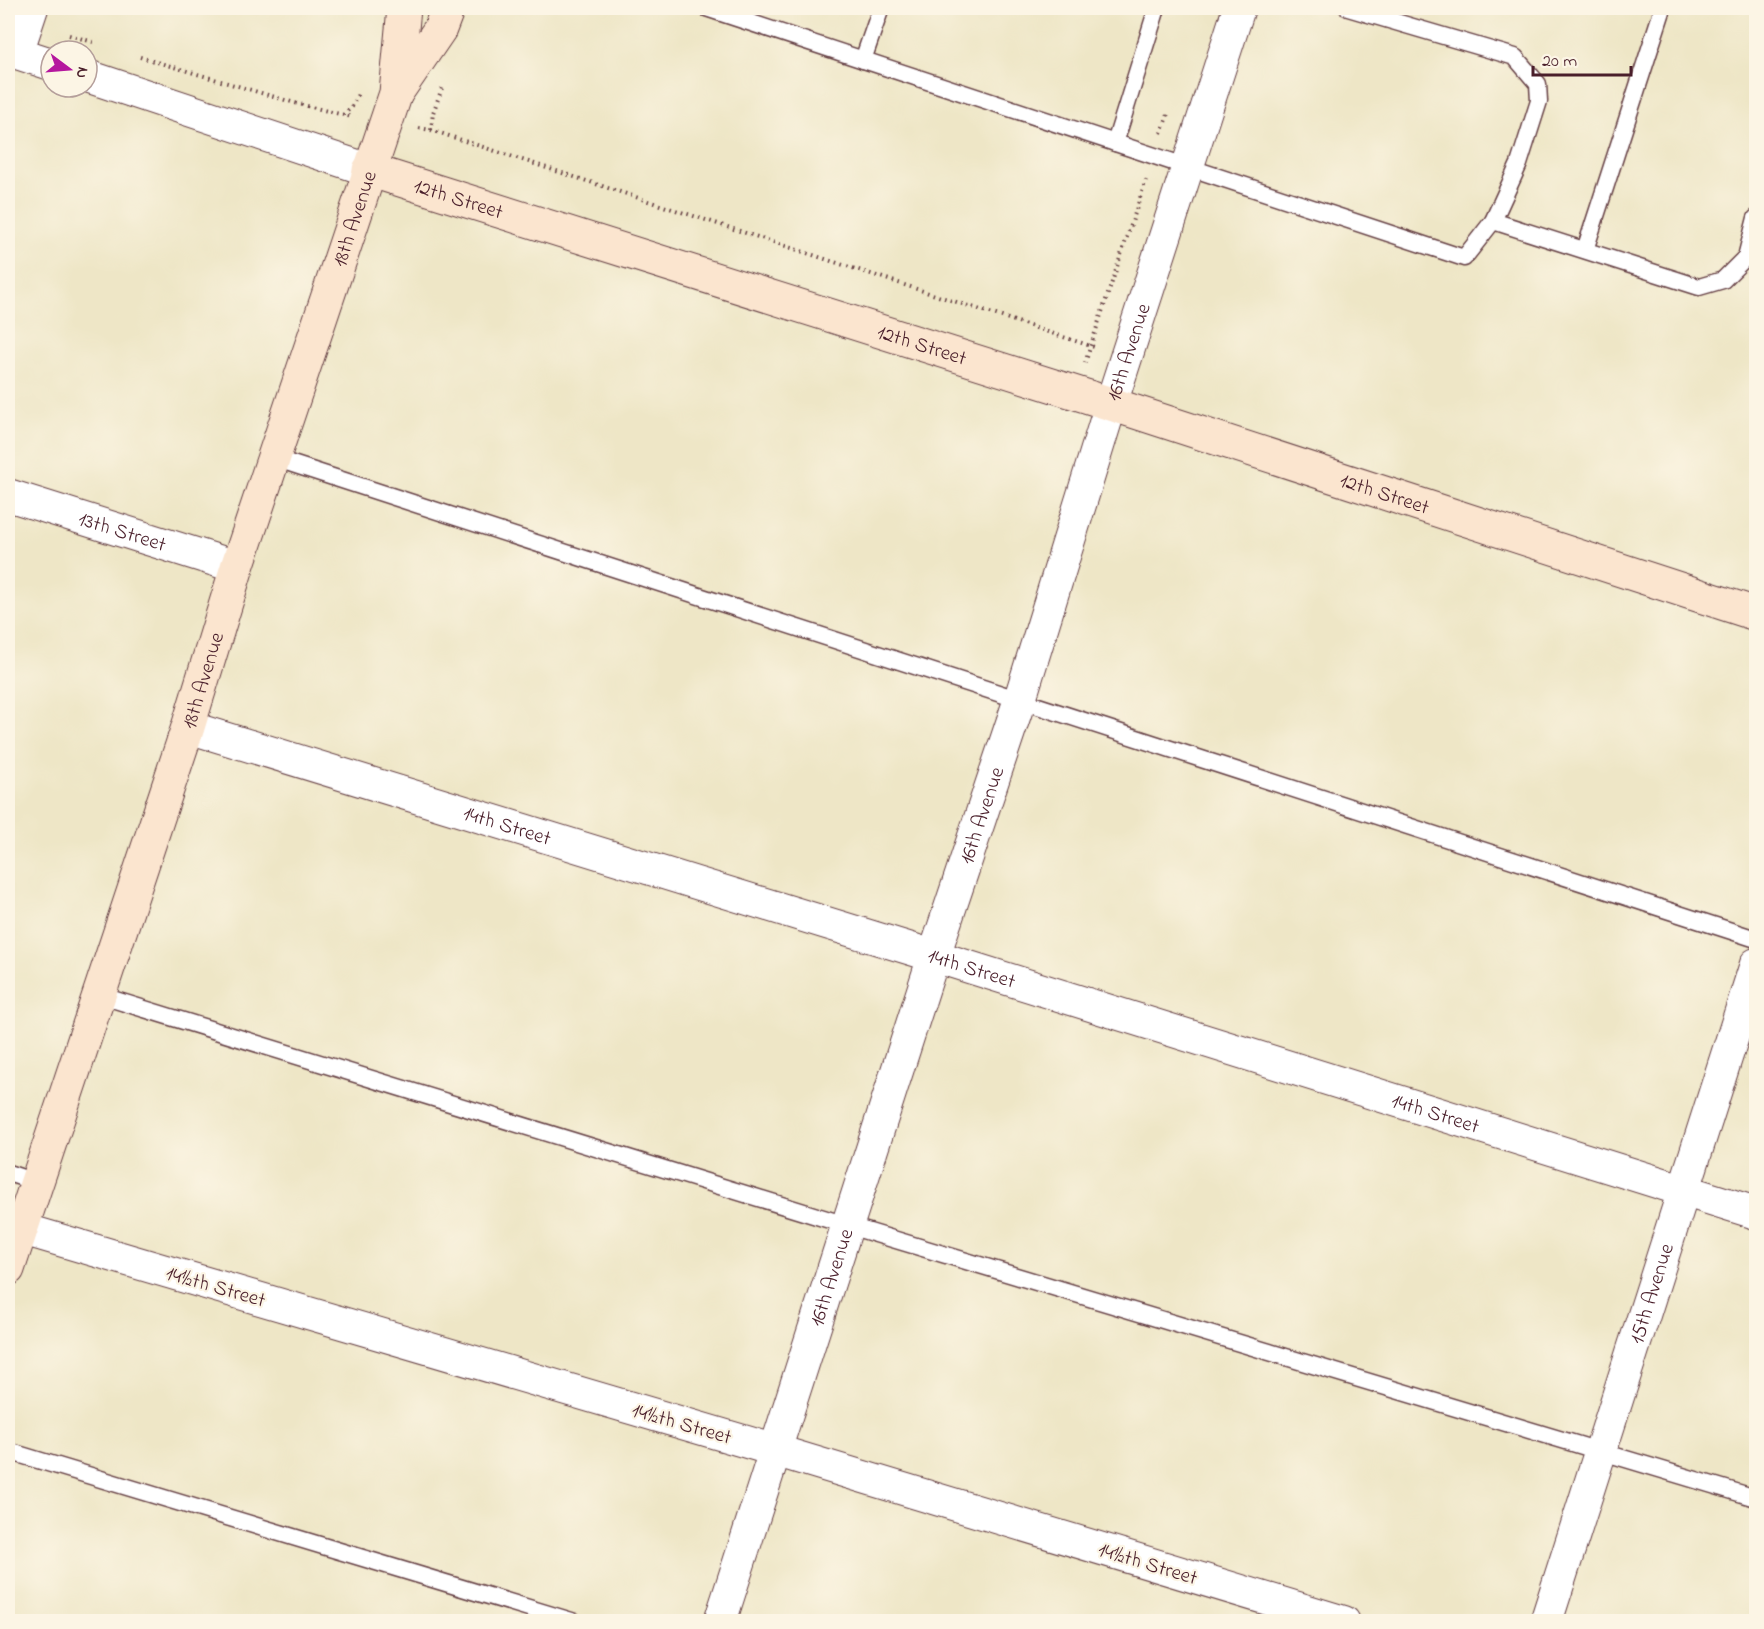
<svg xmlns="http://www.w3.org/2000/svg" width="1764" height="1629" font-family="'Indie Flower',sans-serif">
<rect width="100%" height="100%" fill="#fcf5e5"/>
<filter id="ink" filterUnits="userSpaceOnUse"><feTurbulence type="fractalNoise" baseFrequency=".0167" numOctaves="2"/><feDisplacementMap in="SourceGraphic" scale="12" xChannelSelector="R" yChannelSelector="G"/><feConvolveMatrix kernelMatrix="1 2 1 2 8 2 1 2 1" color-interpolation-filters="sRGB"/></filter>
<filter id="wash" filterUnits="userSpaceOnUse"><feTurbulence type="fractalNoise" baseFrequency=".008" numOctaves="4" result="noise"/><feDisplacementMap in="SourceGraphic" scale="24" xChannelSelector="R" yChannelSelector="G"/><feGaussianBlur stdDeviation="1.35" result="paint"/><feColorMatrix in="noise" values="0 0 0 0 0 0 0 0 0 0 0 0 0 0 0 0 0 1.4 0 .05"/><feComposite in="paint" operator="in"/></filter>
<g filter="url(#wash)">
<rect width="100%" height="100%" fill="#eee6c6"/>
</g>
<g filter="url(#ink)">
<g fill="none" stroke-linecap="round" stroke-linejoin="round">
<!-- lane casing -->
<g stroke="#633d42" stroke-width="19">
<g id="lane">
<path d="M706 8 1464 258 1493 221 1519 164 1539 101 1538 84 1515 57 1348 8"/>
<path d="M863 60 881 8"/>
<path d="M1115 143 1157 8"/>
<path d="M1493 221 1699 287 1723 280 1746 257 1756 218"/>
<path d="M1585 250 1663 8"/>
<path d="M274 458 1756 939"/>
<path d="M99 995 846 1225 1756 1498"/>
<path d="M8 1173 35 1182"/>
<path d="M8 1451 575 1622"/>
</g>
</g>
<!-- street casing -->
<g stroke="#633d42" stroke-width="34">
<g id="street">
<path d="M8 50 51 64"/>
<path d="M17 53 32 8"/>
<path d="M87 76 369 170"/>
<path id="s1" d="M8 495 237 567"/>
<path id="s2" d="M188 727 934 956 1756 1213"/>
<path d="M19 1228 774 1450 1344 1622"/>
<path id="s3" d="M720 1622 934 956 1020 699 1111 404 1239 8"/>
<path id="s4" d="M1546 1622 1756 964"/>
</g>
</g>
<!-- secondary casing -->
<g stroke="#633d42" stroke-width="35">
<g id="secondary">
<path d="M397 92 440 29 448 8"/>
<path id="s5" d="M369 170 1111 404 1756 614"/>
<path id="s6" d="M8 1269 188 727 237 567 396 93 404 8"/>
</g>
</g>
<!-- path -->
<g stroke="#633d42" stroke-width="4" stroke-dasharray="1.5 4.5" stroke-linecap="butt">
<path d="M69 35 93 42"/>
<path d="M140 57 295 103 352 117"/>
<path d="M343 115 352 107 358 94"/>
<path d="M419 128 431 130 1097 348"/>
<path d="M431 130 433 113 442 88"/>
<path d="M1161 133 1168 114"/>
<path d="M1085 363 1146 180"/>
</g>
<!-- lane -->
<use href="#lane" stroke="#fff" stroke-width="16"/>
<!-- street -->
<use href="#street" stroke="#fff" stroke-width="32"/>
<!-- secondary -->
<use href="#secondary" stroke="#fbe5cf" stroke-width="33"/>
</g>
</g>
<g text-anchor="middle" stroke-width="4.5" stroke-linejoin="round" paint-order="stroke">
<!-- street labels -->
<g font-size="21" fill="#4a1f2b" stroke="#fcf5e5">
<text dy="7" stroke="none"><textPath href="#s5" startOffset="94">12th Street</textPath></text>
<text dy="7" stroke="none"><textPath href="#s6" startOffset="1106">18th Avenue</textPath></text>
<text dy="7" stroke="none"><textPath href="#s5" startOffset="580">12th Street</textPath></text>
<text dy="7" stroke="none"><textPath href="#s3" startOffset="1334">16th Avenue</textPath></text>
<text dy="7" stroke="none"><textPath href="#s5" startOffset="1066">12th Street</textPath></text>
<text dy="7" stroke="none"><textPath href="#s1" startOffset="120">13th Street</textPath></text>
<text dy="7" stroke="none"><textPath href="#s6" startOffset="620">18th Avenue</textPath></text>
<text dy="7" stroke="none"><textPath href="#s3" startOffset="848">16th Avenue</textPath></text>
<text dy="7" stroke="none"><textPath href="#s2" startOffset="334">14th Street</textPath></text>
<text dy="7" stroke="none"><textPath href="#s2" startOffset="820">14th Street</textPath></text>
<text dy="7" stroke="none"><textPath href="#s2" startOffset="1306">14th Street</textPath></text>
<text dy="7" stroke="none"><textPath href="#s3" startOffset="362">16th Avenue</textPath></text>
<text transform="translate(216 1286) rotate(16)" y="7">14½th Street</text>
<text dy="7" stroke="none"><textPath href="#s4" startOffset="345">15th Avenue</textPath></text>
<text transform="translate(682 1423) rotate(16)" y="7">14½th Street</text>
<text transform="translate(1148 1563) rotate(17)" y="7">14½th Street</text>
</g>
</g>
<!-- margin -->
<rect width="1764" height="1629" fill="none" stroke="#fcf5e5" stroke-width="30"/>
<!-- north arrow -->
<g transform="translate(69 69) rotate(106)"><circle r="28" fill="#fcf5e5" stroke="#b59f9b" stroke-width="1.5"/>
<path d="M0-4.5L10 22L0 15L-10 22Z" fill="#b5179e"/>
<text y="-9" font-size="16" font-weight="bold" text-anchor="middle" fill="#4a1f2b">N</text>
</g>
<!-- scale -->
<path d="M1533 66v9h98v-9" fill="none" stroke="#4a1f2b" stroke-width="3"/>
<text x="1542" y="66" font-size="18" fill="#4a1f2b" stroke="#fcf5e5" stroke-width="4.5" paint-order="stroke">20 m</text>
</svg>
